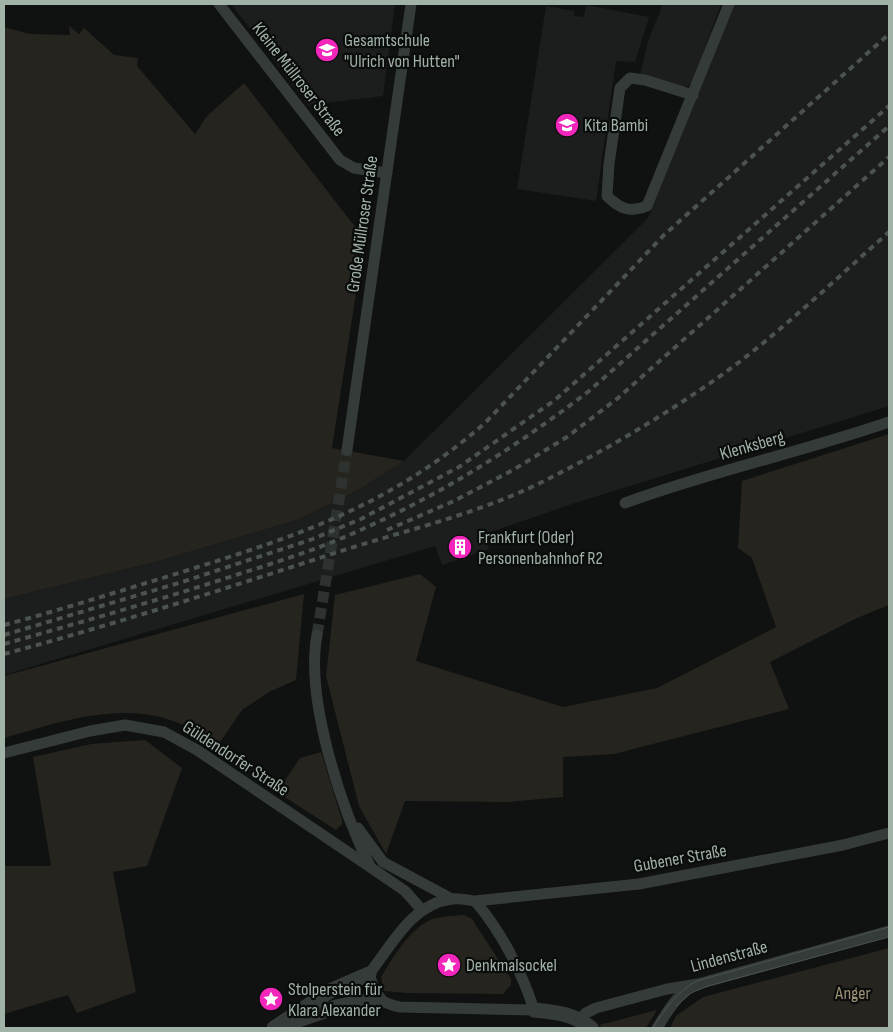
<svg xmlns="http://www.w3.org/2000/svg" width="893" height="1032" font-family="'Sofia Sans Condensed',sans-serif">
<rect width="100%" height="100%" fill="#101111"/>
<!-- built -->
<g fill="#1c1e1d">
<path d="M231 4H395L383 96 308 105Z"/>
<path d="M663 4H721L692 83 688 86 681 87 640 75 648 41Z"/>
<path d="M734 4H889V406L575 503 485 534 489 549 442 565 435 546 4 675V599L159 561 300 519 358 490 404 461 648 218Z"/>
<path d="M586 5 649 17 635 62 616 61 596 201 517 189 546 6 574 11V16L584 17Z"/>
</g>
<!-- green -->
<g fill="#26241e">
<path d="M69 26 79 34 84 28 114 55 138 58 137 66 195 134 207 116 244 83 352 223 365 235 332 448 404 461 358 490 300 519 159 561 4 599V27L30 34 70 35Z"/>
<path d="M889 434V605L857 618 770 662 789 709 614 754 563 757V797L508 802 405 801 386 854 359 806 326 676 335 595 420 574 436 587 416 661 563 707 657 688 776 627 752 558 738 548 742 481Z"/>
<path d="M304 594 296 680 269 692 242 710 218 745C206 738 193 729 181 724 123 699 60 722 4 738V676Z"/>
<path d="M145 740 182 768 147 866 113 872 136 992 77 1013 68 995 4 1014V866H51L33 757 91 744Z"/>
<path d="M321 752 342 820V824L336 830 277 792 300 758Z"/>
<path d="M464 915 472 919 511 979V985L503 994 407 993 384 991 381 977C393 957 406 935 426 922 436 916 452 916 464 915Z"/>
<path d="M889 948V1028H670L676 1016 703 997Z"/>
<path d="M657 1010 646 1028H602L599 1025Z"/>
</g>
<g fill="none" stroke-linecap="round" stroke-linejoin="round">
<!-- minor-tunnel -->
<path stroke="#2d312f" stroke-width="11" stroke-dasharray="11 5.5" stroke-linecap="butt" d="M317 635 347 450"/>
<!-- minor -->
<g stroke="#353b38" stroke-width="11">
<path d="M219 4 340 160 354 168 387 173"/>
<path d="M693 95 645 80 630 78 620 88 609 164 607 196C620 209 630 213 647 206L729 4"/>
<path d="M347 450 411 4"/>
<path d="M625 503C712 471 802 452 889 422"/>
<path d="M317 635C305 698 341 808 370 866"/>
<path d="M4 753 90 731 125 725 164 732 197 750 370 867 405 891 422 910"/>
<path d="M358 828 383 862 452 899"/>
<path d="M475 901C501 931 522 972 534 1010L400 1007C376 1002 377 996 369 974 392 945 411 904 452 899 459 898 468 900 475 901L639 884 843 845 889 833"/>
<path d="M580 1019 586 1013 596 1008 667 989 698 984 889 931"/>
<path d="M657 1028C666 1014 678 992 695 985"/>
</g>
<!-- tertiary -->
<g stroke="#353b38" stroke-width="15">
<path d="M534 1010C556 1012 574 1014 591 1028"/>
<path d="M293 1022 336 1007 378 998"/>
<path d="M274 1028 330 991 369 974"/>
</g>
<!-- tram -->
<g stroke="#4b534e" stroke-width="1">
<path d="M676 1006 691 993 708 986 889 937"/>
<path d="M653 1028C664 1010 678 990 697 981L889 927"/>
</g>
<!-- rail -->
<g stroke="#4b534e" stroke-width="4" stroke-dasharray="6 5" stroke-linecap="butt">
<path d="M387 530 454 501 513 470 567 437 618 398 889 157"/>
<path d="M4 625C64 609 123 590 182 572 300 535 390 506 485 423L664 235 889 34"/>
<path d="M4 635 182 582 310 540 361 519 459 467 555 400 889 106"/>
<path d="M4 644C82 622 159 600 236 575 280 561 325 547 367 527 447 491 520 444 589 391L889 126"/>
<path d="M4 654C116 624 227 588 338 552 406 530 478 514 542 482 608 449 674 410 734 366 788 325 838 277 889 232"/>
</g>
</g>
<!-- icons -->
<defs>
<g id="school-disc" transform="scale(1.25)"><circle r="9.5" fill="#f326bc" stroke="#0b0c0c"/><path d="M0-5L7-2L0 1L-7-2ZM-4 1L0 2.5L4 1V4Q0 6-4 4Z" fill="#fff"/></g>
<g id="building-disc" transform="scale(1.25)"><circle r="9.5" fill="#f326bc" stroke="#0b0c0c"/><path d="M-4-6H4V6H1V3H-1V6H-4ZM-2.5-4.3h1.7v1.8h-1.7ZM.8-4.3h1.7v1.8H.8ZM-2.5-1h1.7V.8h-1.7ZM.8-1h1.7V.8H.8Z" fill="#fff"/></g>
<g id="sight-disc" transform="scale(1.25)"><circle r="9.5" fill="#f326bc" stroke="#0b0c0c"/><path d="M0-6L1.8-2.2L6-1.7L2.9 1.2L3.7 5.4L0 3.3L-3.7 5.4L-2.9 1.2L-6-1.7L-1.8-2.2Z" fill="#fff"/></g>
</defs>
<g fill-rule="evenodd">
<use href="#school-disc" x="327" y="50"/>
<use href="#school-disc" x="567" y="125"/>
<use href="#building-disc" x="460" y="547"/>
<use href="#sight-disc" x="449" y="965"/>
<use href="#sight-disc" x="271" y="999"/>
</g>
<g text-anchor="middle" stroke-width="4.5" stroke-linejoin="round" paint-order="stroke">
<!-- poi labels -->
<g font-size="18" fill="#a1b2a6" stroke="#0b0c0c" text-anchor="start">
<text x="344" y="46">Gesamtschule<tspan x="344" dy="21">"Ulrich von Hutten"</tspan></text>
<text x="584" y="131">Kita Bambi</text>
<text x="478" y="543">Frankfurt (Oder)<tspan x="478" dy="21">Personenbahnhof R2</tspan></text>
<text x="466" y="971">Denkmalsockel</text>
<text x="288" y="995">Stolperstein für<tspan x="288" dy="21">Klara Alexander</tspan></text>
</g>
<!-- street labels -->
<g font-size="18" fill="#a1b2a6" stroke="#0b0c0c">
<text transform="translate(299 79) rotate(52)" y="6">Kleine Müllroser Straße</text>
<text transform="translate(362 224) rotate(-82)" y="6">Große Müllroser Straße</text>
<text transform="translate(752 445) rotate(-16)" y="6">Klenksberg</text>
<text transform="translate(236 758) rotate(33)" y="6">Güldendorfer Straße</text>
<text transform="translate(680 858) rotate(-10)" y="6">Gubener Straße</text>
<text transform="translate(729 956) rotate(-15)" y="6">Lindenstraße</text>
</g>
<!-- park labels -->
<g font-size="18" fill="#9e9177" stroke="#0b0c0c">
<text x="853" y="999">Anger</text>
</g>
</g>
<!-- border -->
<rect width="893" height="1032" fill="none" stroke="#a1b2a6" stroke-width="10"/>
</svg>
